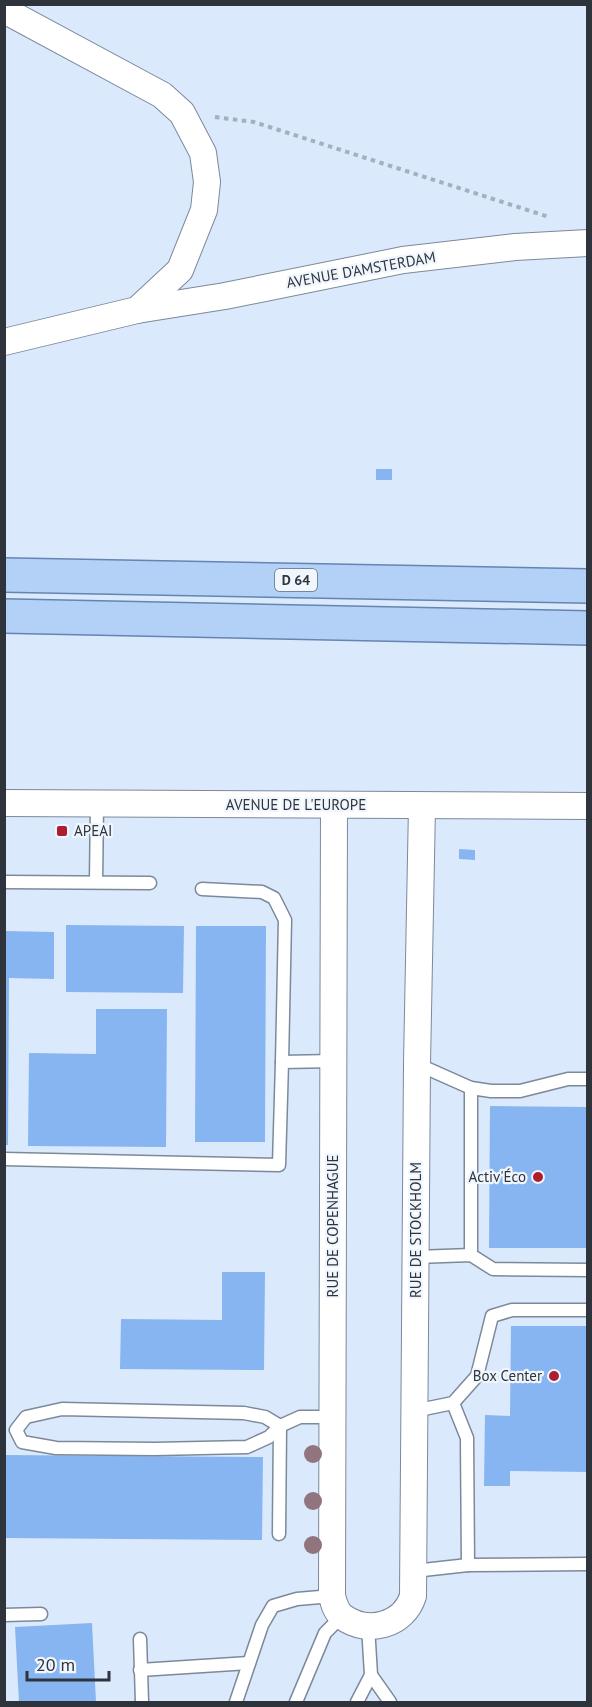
<svg xmlns="http://www.w3.org/2000/svg" width="592" height="1707" font-family="'PT Sans',sans-serif">
<rect width="100%" height="100%" fill="#dbe9fc"/>
<!-- building -->
<g fill="#86b5f2">
<rect x="376" y="469" width="16" height="11"/>
<path d="M459 849 475 850V860L459 859Z"/>
<path d="M66 925 184 926 183 993 66 992Z"/>
<path d="M196 926H266L265 1142H195Z"/>
<path d="M4 931 54 932V979L9 978 8 1145H4Z"/>
<path d="M96 1009H167L166 1147 28 1146 29 1053 96 1054Z"/>
<path d="M490 1106 588 1107V1248H489Z"/>
<path d="M222 1272H265L264 1370 120 1369 121 1319 222 1320Z"/>
<path d="M511 1326H588V1472L510 1471V1486H484L485 1415 510 1416Z"/>
<path d="M4 1455 263 1457 262 1540 4 1538Z"/>
<path d="M92 1623 96 1702H19L15 1627Z"/>
</g>
<g fill="none" stroke-linecap="round" stroke-linejoin="round">
<!-- lane casing -->
<g stroke="#7c899a" stroke-width="15">
<g id="lane">
<path d="M4 882 150 883"/>
<path d="M96 882 97 804"/>
<path d="M202 889 262 892 274 898 285 920 282 1062"/>
<path d="M417 1064 471 1088 491 1091H520L568 1079H588"/>
<path d="M4 1159 279 1165 282 1062 334 1061"/>
<path d="M471 1255V1088"/>
<path d="M416 1257 471 1255 493 1269 588 1270"/>
<path d="M453 1403 467 1438 468 1565"/>
<path d="M414 1411 453 1403 477 1376 492 1316 512 1310H588"/>
<path d="M280 1426 265 1417 244 1413 62 1409 26 1417 16 1430 22 1442 56 1448 155 1449 247 1447 269 1437 280 1426 300 1417H332"/>
<path d="M279 1534 280 1426"/>
<path d="M414 1571 468 1565 588 1564"/>
<path d="M4 1615 41 1614"/>
<path d="M140 1639 142 1702"/>
<path d="M140 1670 249 1663"/>
<path d="M371 1675 390 1702"/>
<path d="M236 1702 262 1625 273 1606 297 1599 332 1596"/>
<path d="M296 1702 325 1633 342 1616"/>
<path d="M357 1702 371 1675 368 1626"/>
</g>
</g>
<!-- street casing -->
<g stroke="#7c899a" stroke-width="28">
<g id="street">
<path d="M4 10 162 95 182 113 203 153 207 182 204 210 180 270 137 310 4 342"/>
<path d="M137 310 225 296 403 260 515 247 588 243"/>
<path d="M4 803 588 806"/>
<path d="M334 805 332 1596C334 1604 336 1612 343 1617 368 1635 404 1625 413 1596L417 1064 422 806"/>
</g>
</g>
<!-- primary casing -->
<g stroke="#6485b1" stroke-width="36">
<g id="primary">
<path d="M4 575 588 586"/>
<path d="M4 616 588 628"/>
</g>
</g>
<!-- path -->
<path stroke="#a5b0bf" stroke-width="4" stroke-dasharray="4.5 4.5" stroke-linecap="butt" d="M215 117 254 122 549 217"/>
<!-- lane -->
<use href="#lane" stroke="#fff" stroke-width="12"/>
<!-- street -->
<use href="#street" stroke="#fff" stroke-width="26"/>
<!-- primary -->
<use href="#primary" stroke="#b3d0f6" stroke-width="33"/>
</g>
<!-- trees -->
<g fill="#90747e">
<circle cx="313" cy="1454" r="9"/>
<circle cx="313" cy="1501" r="9"/>
<circle cx="313" cy="1545" r="9"/>
</g>
<!-- markers -->
<g fill="#af1c2d" stroke="#f0f6fd" stroke-width="2">
<rect x="56" y="825" width="12" height="12" rx="3"/>
<circle cx="538" cy="1177" r="6"/>
<circle cx="554" cy="1376" r="6"/>
</g>
<g text-anchor="middle" stroke-width="4.5" stroke-linejoin="round" paint-order="stroke">
<!-- shield labels -->
<rect fill="#f0f6fd" stroke="#696e76" stroke-width="1.5" x="275" y="569" width="42" height="22" rx="4.5"/>
<g font-size="14" font-weight="bold" fill="#2f343c">
<text x="296" y="585">D 64</text>
</g>
<!-- street labels -->
<g font-size="15" fill="#2f343c" stroke="#f0f6fd">
<text transform="translate(361 270) rotate(-10)" y="5">AVENUE D'AMSTERDAM</text>
<text x="296" y="810">AVENUE DE L'EUROPE</text>
<text transform="translate(333 1226) rotate(-90)" y="5">RUE DE COPENHAGUE</text>
<text transform="translate(416 1230) rotate(-90)" y="5">RUE DE STOCKHOLM</text>
</g>
<!-- poi labels -->
<g font-size="15" fill="#2f343c" stroke="#f0f6fd" text-anchor="end">
<text x="74" y="836" text-anchor="start">APEAI</text>
<text x="526" y="1182">Activ'Éco</text>
<text x="542" y="1381">Box Center</text>
</g>
</g>
<!-- border -->
<rect width="592" height="1707" fill="none" stroke="#2f343c" stroke-width="12"/>
<!-- scale -->
<path d="M27 1671v9h82v-9" fill="none" stroke="#2f343c" stroke-width="3"/>
<text x="36" y="1671" font-size="18" fill="#2f343c" stroke="#f0f6fd" stroke-width="4.5" paint-order="stroke">20 m</text>
</svg>
